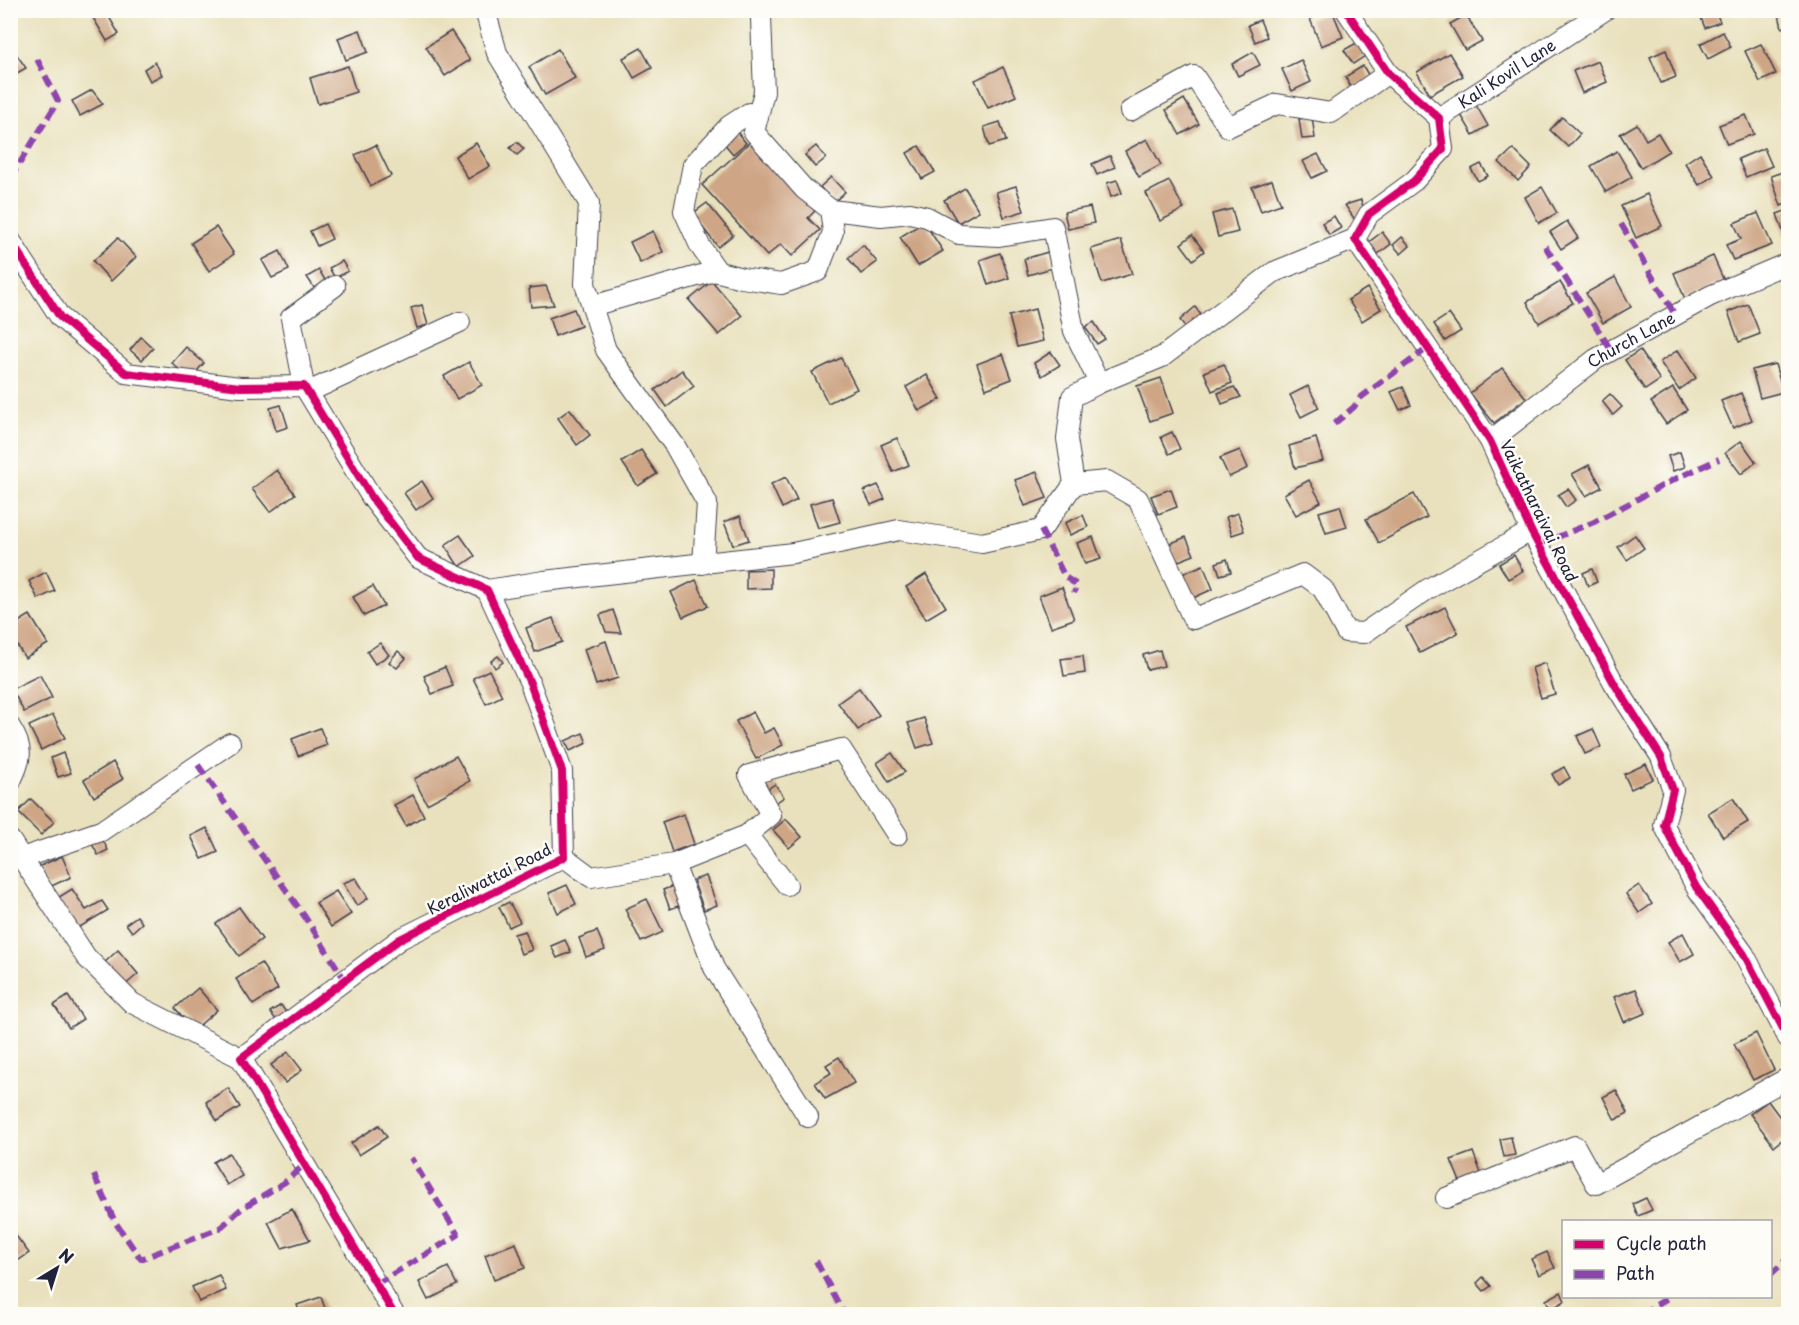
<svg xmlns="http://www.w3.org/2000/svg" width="1799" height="1325" font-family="'Playpen Sans',sans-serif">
<rect width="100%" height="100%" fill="#fdfcf7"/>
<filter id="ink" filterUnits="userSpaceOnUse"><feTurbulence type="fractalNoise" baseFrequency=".0167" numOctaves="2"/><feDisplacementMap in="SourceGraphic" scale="12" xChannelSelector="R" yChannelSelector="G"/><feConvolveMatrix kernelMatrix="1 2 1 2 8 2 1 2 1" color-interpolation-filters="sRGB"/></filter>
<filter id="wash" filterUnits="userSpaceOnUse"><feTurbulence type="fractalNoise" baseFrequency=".008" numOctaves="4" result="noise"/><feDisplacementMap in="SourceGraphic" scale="24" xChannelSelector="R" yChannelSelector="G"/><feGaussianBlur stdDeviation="1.35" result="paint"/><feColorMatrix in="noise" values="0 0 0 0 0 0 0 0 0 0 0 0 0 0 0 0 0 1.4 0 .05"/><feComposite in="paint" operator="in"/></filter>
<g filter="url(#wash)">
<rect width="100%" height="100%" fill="#e9e1bd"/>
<g id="blocks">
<!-- building -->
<g fill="#cea585">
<path d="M102 10H105L119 34 107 41 92 16Z"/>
<path d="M1332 10 1343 37 1321 46 1310 19Z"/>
<path d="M1698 10H1715L1720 22 1705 28Z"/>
<path d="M1778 10H1788V26L1782 28Z"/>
<path d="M1466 15 1482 41 1465 50 1450 24Z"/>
<path d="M1260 20 1267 37 1255 42 1248 25Z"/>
<path d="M360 30 368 52 346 60 338 38Z"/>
<path d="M451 31 470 60 445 76 426 47Z"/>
<path d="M1723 32 1731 47 1708 59 1700 44Z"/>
<path d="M1360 41 1368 54 1353 64 1344 50Z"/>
<path d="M1761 44 1776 74 1760 82 1745 51Z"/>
<path d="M10 45 26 68 10 77Z"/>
<path d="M641 48 652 68 634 78 623 58Z"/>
<path d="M558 49 575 78 545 95 529 67Z"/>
<path d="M1666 50 1676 77 1661 83 1650 57Z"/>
<path d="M1253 52 1260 65 1238 76 1232 64Z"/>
<path d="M1449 53 1463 76 1430 95 1417 72Z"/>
<path d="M1301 60 1311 82 1292 91 1282 69Z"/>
<path d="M1598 61 1607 82 1582 93 1573 71Z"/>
<path d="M155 62 162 75 150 81 144 69Z"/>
<path d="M348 66 356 92 318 104 310 78Z"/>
<path d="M1363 66 1370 78 1352 89 1345 77Z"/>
<path d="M1003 67 1016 96 988 108 975 80Z"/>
<path d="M92 90 103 104 80 116 72 101Z"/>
<path d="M1184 99 1199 124 1180 135 1166 110Z"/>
<path d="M1476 105 1488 126 1473 135 1461 115Z"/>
<path d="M1746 115 1754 134 1727 144 1719 125Z"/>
<path d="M1312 117 1315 138 1302 139 1299 119Z"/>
<path d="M1562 117 1580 134 1568 147 1550 130Z"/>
<path d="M1000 122 1006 141 989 146 984 127Z"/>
<path d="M1637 124 1646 140 1658 133 1669 151 1641 168 1620 134Z"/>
<path d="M736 131 746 143 733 154 723 142Z"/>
<path d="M1147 139 1161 165 1139 177 1125 151Z"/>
<path d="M751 141 815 211 808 218 820 230 792 256 781 244 767 256 702 185Z"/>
<path d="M517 142 524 149 517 155 510 148Z"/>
<path d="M476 143 490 166 468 179 455 156Z"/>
<path d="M376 145 391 176 371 186 355 155Z"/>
<path d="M816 146 826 158 815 167 805 155Z"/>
<path d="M919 146 935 172 922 179 907 153Z"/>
<path d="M1764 148 1772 166 1746 177 1738 159Z"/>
<path d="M1513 149 1531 167 1518 181 1499 162Z"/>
<path d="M1617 151 1632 177 1606 192 1591 166Z"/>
<path d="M1700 153 1714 176 1699 185 1685 163Z"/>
<path d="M1318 154 1327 171 1312 178 1303 161Z"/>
<path d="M1110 156 1115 167 1097 175 1092 164Z"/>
<path d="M1481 164 1488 176 1478 181 1471 169Z"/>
<path d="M1788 170V203L1781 206 1771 176Z"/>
<path d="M831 177 845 192 834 202 820 187Z"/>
<path d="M1117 180 1122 193 1111 197 1107 183Z"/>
<path d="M1272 180 1281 204 1261 211 1252 187Z"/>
<path d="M1169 181 1184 209 1160 221 1146 193Z"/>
<path d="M1016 186 1024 211 1004 217 996 192Z"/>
<path d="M1542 187 1557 213 1539 223 1525 197Z"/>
<path d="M965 188 979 211 958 223 944 200Z"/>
<path d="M1647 194 1662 226 1636 238 1621 206Z"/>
<path d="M1361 200 1365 214 1355 220 1345 205Z"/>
<path d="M707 203 733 235 718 247 692 214Z"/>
<path d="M1090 207 1094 223 1068 229 1064 212Z"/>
<path d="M1232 209 1238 232 1218 237 1212 214Z"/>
<path d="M1788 210V235L1785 237 1777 214Z"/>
<path d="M1758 213 1772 245 1733 260 1726 245 1741 239 1734 223Z"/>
<path d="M1334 216 1341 228 1329 235 1322 223Z"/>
<path d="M1567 221 1578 238 1561 249 1550 232Z"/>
<path d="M924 222 943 251 918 266 900 237Z"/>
<path d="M325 224 332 239 317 246 310 231Z"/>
<path d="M216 227 234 254 209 271 191 243Z"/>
<path d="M653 231 663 252 640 263 630 242Z"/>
<path d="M1382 232 1391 244 1378 254 1369 242Z"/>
<path d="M1192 235 1204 251 1193 260 1181 244Z"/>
<path d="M1402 237 1410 246 1401 254 1393 245Z"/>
<path d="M118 238 136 257 111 281 93 261Z"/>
<path d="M1121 240 1132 274 1102 283 1091 249Z"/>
<path d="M863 245 877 262 861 274 848 258Z"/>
<path d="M280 251 289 270 272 278 262 260Z"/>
<path d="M1048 252 1052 268 1028 275 1024 259Z"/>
<path d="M1000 253 1009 278 988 285 980 260Z"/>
<path d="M1713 256 1724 281 1685 299 1674 273Z"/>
<path d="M342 261 348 271 335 278 329 268Z"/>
<path d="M319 270 328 285 317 292 307 277Z"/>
<path d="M1615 277 1631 307 1603 323 1586 293Z"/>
<path d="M712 281 742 316 719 335 689 300Z"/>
<path d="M1560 282 1573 303 1539 323 1527 302Z"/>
<path d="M546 286 554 305 531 307 529 288Z"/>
<path d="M1367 288 1381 309 1362 321 1348 300Z"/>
<path d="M1748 304 1760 334 1739 342 1728 312Z"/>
<path d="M422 305 428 325 417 328 411 308Z"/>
<path d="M1195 307 1205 320 1189 332 1180 320Z"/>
<path d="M574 309 581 326 555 336 549 318Z"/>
<path d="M1035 309 1043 341 1017 347 1009 316Z"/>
<path d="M1449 314 1461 331 1445 341 1434 324Z"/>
<path d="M1094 322 1105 339 1097 344 1085 327Z"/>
<path d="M141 337 153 348 142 360 130 350Z"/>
<path d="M186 347 204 363 190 379 172 363Z"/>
<path d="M1640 350 1660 380 1645 390 1625 360Z"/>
<path d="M1678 350 1696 378 1679 390 1660 362Z"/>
<path d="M1051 352 1060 365 1042 376 1034 363Z"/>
<path d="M1003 354 1012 379 986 389 977 364Z"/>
<path d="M841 358 857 389 828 403 812 372Z"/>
<path d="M469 362 482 385 457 399 444 376Z"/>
<path d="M1224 364 1232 383 1212 391 1204 372Z"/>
<path d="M1775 364 1783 392 1760 398 1752 370Z"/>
<path d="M1502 368 1526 398 1494 423 1470 393Z"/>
<path d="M682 370 694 386 667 407 655 390Z"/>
<path d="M927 375 941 399 919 411 906 387Z"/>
<path d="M1161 378 1173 413 1150 421 1137 386Z"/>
<path d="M1308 386 1319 408 1301 417 1290 395Z"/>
<path d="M1234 387 1241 397 1222 404 1218 393Z"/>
<path d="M1403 387 1411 405 1400 410 1391 392Z"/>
<path d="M1673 388 1687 410 1666 424 1651 402Z"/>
<path d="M1741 393 1752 420 1733 428 1721 401Z"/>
<path d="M1610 394 1622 407 1613 415 1602 401Z"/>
<path d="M281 405 288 427 276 431 270 408Z"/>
<path d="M570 409 590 435 577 445 558 418Z"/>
<path d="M1172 432 1180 449 1169 454 1161 437Z"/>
<path d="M897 438 909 465 893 472 881 445Z"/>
<path d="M1316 438 1323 461 1295 468 1289 446Z"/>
<path d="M1741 441 1756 462 1741 474 1725 453Z"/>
<path d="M641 450 657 474 638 486 622 462Z"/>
<path d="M1240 450 1248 468 1229 477 1220 458Z"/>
<path d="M1680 452 1685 467 1673 471 1668 456Z"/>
<path d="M1589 465 1602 487 1586 496 1572 474Z"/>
<path d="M277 470 295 494 270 512 252 489Z"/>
<path d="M1037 472 1047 498 1025 506 1015 480Z"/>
<path d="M786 477 797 500 782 508 771 484Z"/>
<path d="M1309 480 1321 502 1296 515 1284 494Z"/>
<path d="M422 481 433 498 416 510 404 493Z"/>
<path d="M878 485 885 499 871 505 864 491Z"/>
<path d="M1171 489 1177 507 1158 514 1151 496Z"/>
<path d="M1568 489 1576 500 1566 507 1558 495Z"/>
<path d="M1414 494 1427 517 1379 543 1366 519Z"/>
<path d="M832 498 840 522 818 528 810 504Z"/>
<path d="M1340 506 1347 527 1326 533 1319 512Z"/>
<path d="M1238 513 1244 531 1232 535 1226 517Z"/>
<path d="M1083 515 1088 527 1070 535 1065 523Z"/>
<path d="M740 516 749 540 733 545 724 522Z"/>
<path d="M460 535 475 556 459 567 445 545Z"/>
<path d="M1635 535 1644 548 1627 560 1618 547Z"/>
<path d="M1093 537 1101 559 1085 564 1077 543Z"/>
<path d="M1186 537 1194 555 1176 562 1169 544Z"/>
<path d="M1514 555 1523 571 1508 579 1499 564Z"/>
<path d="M1227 559 1231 572 1220 575 1216 563Z"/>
<path d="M1203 565 1213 589 1193 598 1182 574Z"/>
<path d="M771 569V588L746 589V570Z"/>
<path d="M1592 569 1597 582 1588 586 1583 573Z"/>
<path d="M46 572 55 591 38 599 29 581Z"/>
<path d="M926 574 946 607 926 619 906 587Z"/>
<path d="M696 580 708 606 683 617 671 592Z"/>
<path d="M373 586 384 606 364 616 353 597Z"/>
<path d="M1062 587 1074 619 1051 627 1039 596Z"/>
<path d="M1445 607 1458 633 1420 653 1406 627Z"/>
<path d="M613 610 621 633 606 632 600 615Z"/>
<path d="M30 615 48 644 25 658 10 634V627Z"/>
<path d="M553 618 562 642 535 652 526 628Z"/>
<path d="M606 641 618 678 596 685 584 649Z"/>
<path d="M380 643 389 655 375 664 367 652Z"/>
<path d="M1160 650 1164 666 1147 670 1143 655Z"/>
<path d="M398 651 406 658 397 668 389 662Z"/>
<path d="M498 656 503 662 495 668 491 661Z"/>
<path d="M1083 656 1085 673 1064 676 1061 659Z"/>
<path d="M1545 663 1555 694 1541 698 1532 668Z"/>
<path d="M445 667 453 686 432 694 424 676Z"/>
<path d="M489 670 502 696 486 704 473 678Z"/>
<path d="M40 675 52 698 24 712 12 689Z"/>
<path d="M859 688 879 715 858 730 838 703Z"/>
<path d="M753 712 764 733 774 728 783 745 756 759 736 721Z"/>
<path d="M53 715 65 738 41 750 29 726Z"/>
<path d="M924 718 933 743 917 748 908 723Z"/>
<path d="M320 728 327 745 298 756 292 739Z"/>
<path d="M1593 729 1601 747 1585 754 1577 736Z"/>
<path d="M583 733 587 743 570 751 565 741Z"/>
<path d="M63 753 71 773 58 777 51 758Z"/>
<path d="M892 753 905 772 889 782 877 763Z"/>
<path d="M456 756 470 781 427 804 414 779Z"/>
<path d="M113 762 123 779 94 797 84 780Z"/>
<path d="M1646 764 1653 779 1631 789 1624 774Z"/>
<path d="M1564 767 1570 778 1558 785 1552 774Z"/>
<path d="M775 784 784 797 774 804 765 791Z"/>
<path d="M413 795 424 816 406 826 394 805Z"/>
<path d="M1733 798 1748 822 1723 837 1708 813Z"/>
<path d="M31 799 54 822 41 835 18 812Z"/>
<path d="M684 814 694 844 672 852 662 822Z"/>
<path d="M786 819 802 837 789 848 773 830Z"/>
<path d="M207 828 218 852 202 859 191 836Z"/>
<path d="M101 837 108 850 98 855 91 842Z"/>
<path d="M62 856 71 877 47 888 38 867Z"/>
<path d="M706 876 717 905 704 910 693 880Z"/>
<path d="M356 878 368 898 357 906 343 883Z"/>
<path d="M567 885 576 904 558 913 549 893Z"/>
<path d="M1639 885 1652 904 1639 913 1626 894Z"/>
<path d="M673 886 681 905 670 909 663 890Z"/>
<path d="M72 889 86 910 102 901 108 910 75 930 56 899Z"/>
<path d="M336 891 351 914 331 927 316 903Z"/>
<path d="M647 899 663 932 641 942 625 909Z"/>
<path d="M509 902 520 922 509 927 499 907Z"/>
<path d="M239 907 262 939 239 956 216 924Z"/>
<path d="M137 916 142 923 132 932 126 924Z"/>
<path d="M525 931 532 950 521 954 514 934Z"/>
<path d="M597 931 605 950 586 957 579 938Z"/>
<path d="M1683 933 1694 954 1680 962 1668 942Z"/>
<path d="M565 940 571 952 557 958 551 946Z"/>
<path d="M118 950 138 974 123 987 103 964Z"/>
<path d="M261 963 278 989 253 1005 236 979Z"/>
<path d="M198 988 217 1010 194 1030 175 1008Z"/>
<path d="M1636 989 1646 1013 1624 1022 1614 997Z"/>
<path d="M68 996 83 1019 69 1028 54 1005Z"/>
<path d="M281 1005 287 1014 277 1021 270 1012Z"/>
<path d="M1756 1033 1774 1070 1753 1080 1734 1044Z"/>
<path d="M288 1052 302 1070 285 1083 271 1065Z"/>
<path d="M839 1057 854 1083 825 1099 815 1083 831 1073 826 1065Z"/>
<path d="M228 1088 240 1107 217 1121 206 1102Z"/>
<path d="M1616 1090 1628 1113 1615 1120 1603 1097Z"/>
<path d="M1768 1101 1788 1128V1135L1774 1146 1750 1114Z"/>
<path d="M379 1125 387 1137 359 1155 351 1143Z"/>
<path d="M1511 1137 1515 1155 1504 1157 1500 1139Z"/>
<path d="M1473 1152 1482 1176 1461 1184 1451 1160Z"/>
<path d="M229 1153 242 1176 227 1185 213 1162Z"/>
<path d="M1646 1198 1652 1210 1638 1216 1633 1204Z"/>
<path d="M292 1209 310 1240 282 1248 268 1222Z"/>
<path d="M10 1228 29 1253 10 1266Z"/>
<path d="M516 1243 525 1268 494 1280 485 1255Z"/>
<path d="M1547 1252 1555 1268 1539 1275 1531 1259Z"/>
<path d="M448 1267 457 1285 428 1300 419 1282Z"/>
<path d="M219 1275 226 1290 199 1302 192 1287Z"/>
<path d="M1483 1277 1491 1286 1484 1291 1477 1283Z"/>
<path d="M1561 1292 1565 1301 1551 1309 1546 1300Z"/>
<path d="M321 1297 327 1314H300L297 1305Z"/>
</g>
</g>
</g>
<g filter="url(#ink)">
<use href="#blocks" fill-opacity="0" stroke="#403f4e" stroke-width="1.5"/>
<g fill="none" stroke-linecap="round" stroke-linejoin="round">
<!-- minor casing -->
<g stroke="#403f4e" stroke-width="22">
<g id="minor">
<path d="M485 10 497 53 589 203 585 284 606 350 675 446 707 503 703 564"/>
<path d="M764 10 761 18 764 92 754 132 804 189 831 210 881 216 910 213 927 217 959 234 999 236 1053 227 1074 331 1099 383"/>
<path d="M1346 10 1388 73 1439 118 1443 149 1414 181 1369 214 1355 239 1490 441 1531 531 1614 683 1661 757 1673 790 1664 825 1696 887 1744 954 1788 1038"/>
<path d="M1130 111 1194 76 1228 127 1277 104 1331 113 1388 73"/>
<path id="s1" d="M1439 118 1605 10"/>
<path d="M10 240 60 317 126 373 240 387 304 386 372 498 418 558 487 590 530 683 562 771 564 857 400 939 241 1058 394 1314"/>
<path d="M718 272 700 246 684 211 693 165 729 126 749 113 758 116"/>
<path d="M592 306 715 271 742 278 781 284 818 271 833 232 830 209"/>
<path d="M304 386 291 318 335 286"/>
<path d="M308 392 460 322"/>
<path id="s2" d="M1490 441 1596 359 1710 296 1788 263"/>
<path d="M1074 484 1107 481 1138 499 1193 619 1303 574 1323 589 1346 632 1364 633 1428 589 1531 531"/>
<path d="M487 590 544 581 793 553 899 530 982 543 1041 530 1074 484 1067 439 1072 397 1099 383 1162 357 1274 272 1355 239"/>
<path d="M10 727C25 750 21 759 10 783"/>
<path d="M747 835 787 885"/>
<path d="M10 840 86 957 132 1003 241 1058"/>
<path d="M564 857 591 877 674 864 747 835 771 815 749 775 841 749 897 835"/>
<path d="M22 858 101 831 230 743"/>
<path d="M674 864 714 968 808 1117"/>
<path d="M1446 1198 1575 1146 1596 1184 1788 1078"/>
</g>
</g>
<!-- minor -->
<use href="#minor" stroke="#fff" stroke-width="20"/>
<!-- quiet -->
<g stroke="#8e44ad" stroke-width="6" stroke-dasharray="12 6" stroke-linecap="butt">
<path d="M409 10H410"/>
<path d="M10 179 58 101 37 59"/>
<path d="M1621 224 1675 315"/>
<path d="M1545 246 1611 350"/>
<path d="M1334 424 1354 407 1360 398 1428 348"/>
<path d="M1041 530 1065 577 1077 585 1074 593"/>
<path d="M1538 545 1594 522 1675 479 1719 459"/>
<path d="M198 765 305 917 345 980"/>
<path d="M94 1175 115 1222 141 1259 220 1228 241 1209 285 1182 305 1164"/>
<path d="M816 1261 844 1314"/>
<path d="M1770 1275 1788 1258"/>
<path d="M376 1284 458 1235 411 1158"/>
<path d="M1709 1296H1715"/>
<path d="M1641 1314 1671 1296"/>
</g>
<!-- cycleway casing -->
<g stroke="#fdfcf7" stroke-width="11">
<g id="cycleway">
<path d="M1346 10 1388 73 1439 118 1443 149 1414 181 1369 214 1355 239 1490 441 1531 531 1614 683 1661 757 1673 790 1664 825 1696 887 1744 954 1788 1038"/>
<path d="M10 240 60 317 126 373 240 387 304 386 372 498 418 558 487 590 530 683 562 771 564 857 400 939 241 1058 394 1314"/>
</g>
</g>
<!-- cycleway -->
<use href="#cycleway" stroke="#d6006c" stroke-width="8"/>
</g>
</g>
<g text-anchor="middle" stroke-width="5" stroke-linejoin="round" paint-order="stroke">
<!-- street labels -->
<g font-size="16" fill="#22223b" stroke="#fdfcf7">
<text dy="6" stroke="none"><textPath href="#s1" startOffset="81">Kali Kovil Lane</textPath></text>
<text dy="6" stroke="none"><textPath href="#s2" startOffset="174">Church Lane</textPath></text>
<text transform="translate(1539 511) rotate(64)" y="6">Vaikatharaivai Road</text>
<text transform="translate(489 879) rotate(-27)" y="6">Keraliwattai Road</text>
</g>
</g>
<!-- margin -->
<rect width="1799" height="1325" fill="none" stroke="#fdfcf7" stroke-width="36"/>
<!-- legend -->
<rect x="1562" y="1220" width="210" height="78" fill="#fdfcf7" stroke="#a5a5ac" stroke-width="1.5"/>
<rect x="1574" y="1240" width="30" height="9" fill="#d6006c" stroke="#a5a5ac" stroke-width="1.5"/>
<text x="1616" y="1250" font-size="18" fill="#22223b">Cycle path</text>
<rect x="1574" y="1270" width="30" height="9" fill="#8e44ad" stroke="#a5a5ac" stroke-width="1.5"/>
<text x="1616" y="1280" font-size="18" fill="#22223b">Path</text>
<!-- north arrow -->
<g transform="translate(57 1268) rotate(38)" stroke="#fdfcf7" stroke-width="4.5" paint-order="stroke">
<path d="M0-4.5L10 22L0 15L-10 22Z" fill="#22223b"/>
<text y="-9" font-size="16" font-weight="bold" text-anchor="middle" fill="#22223b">N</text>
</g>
</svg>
